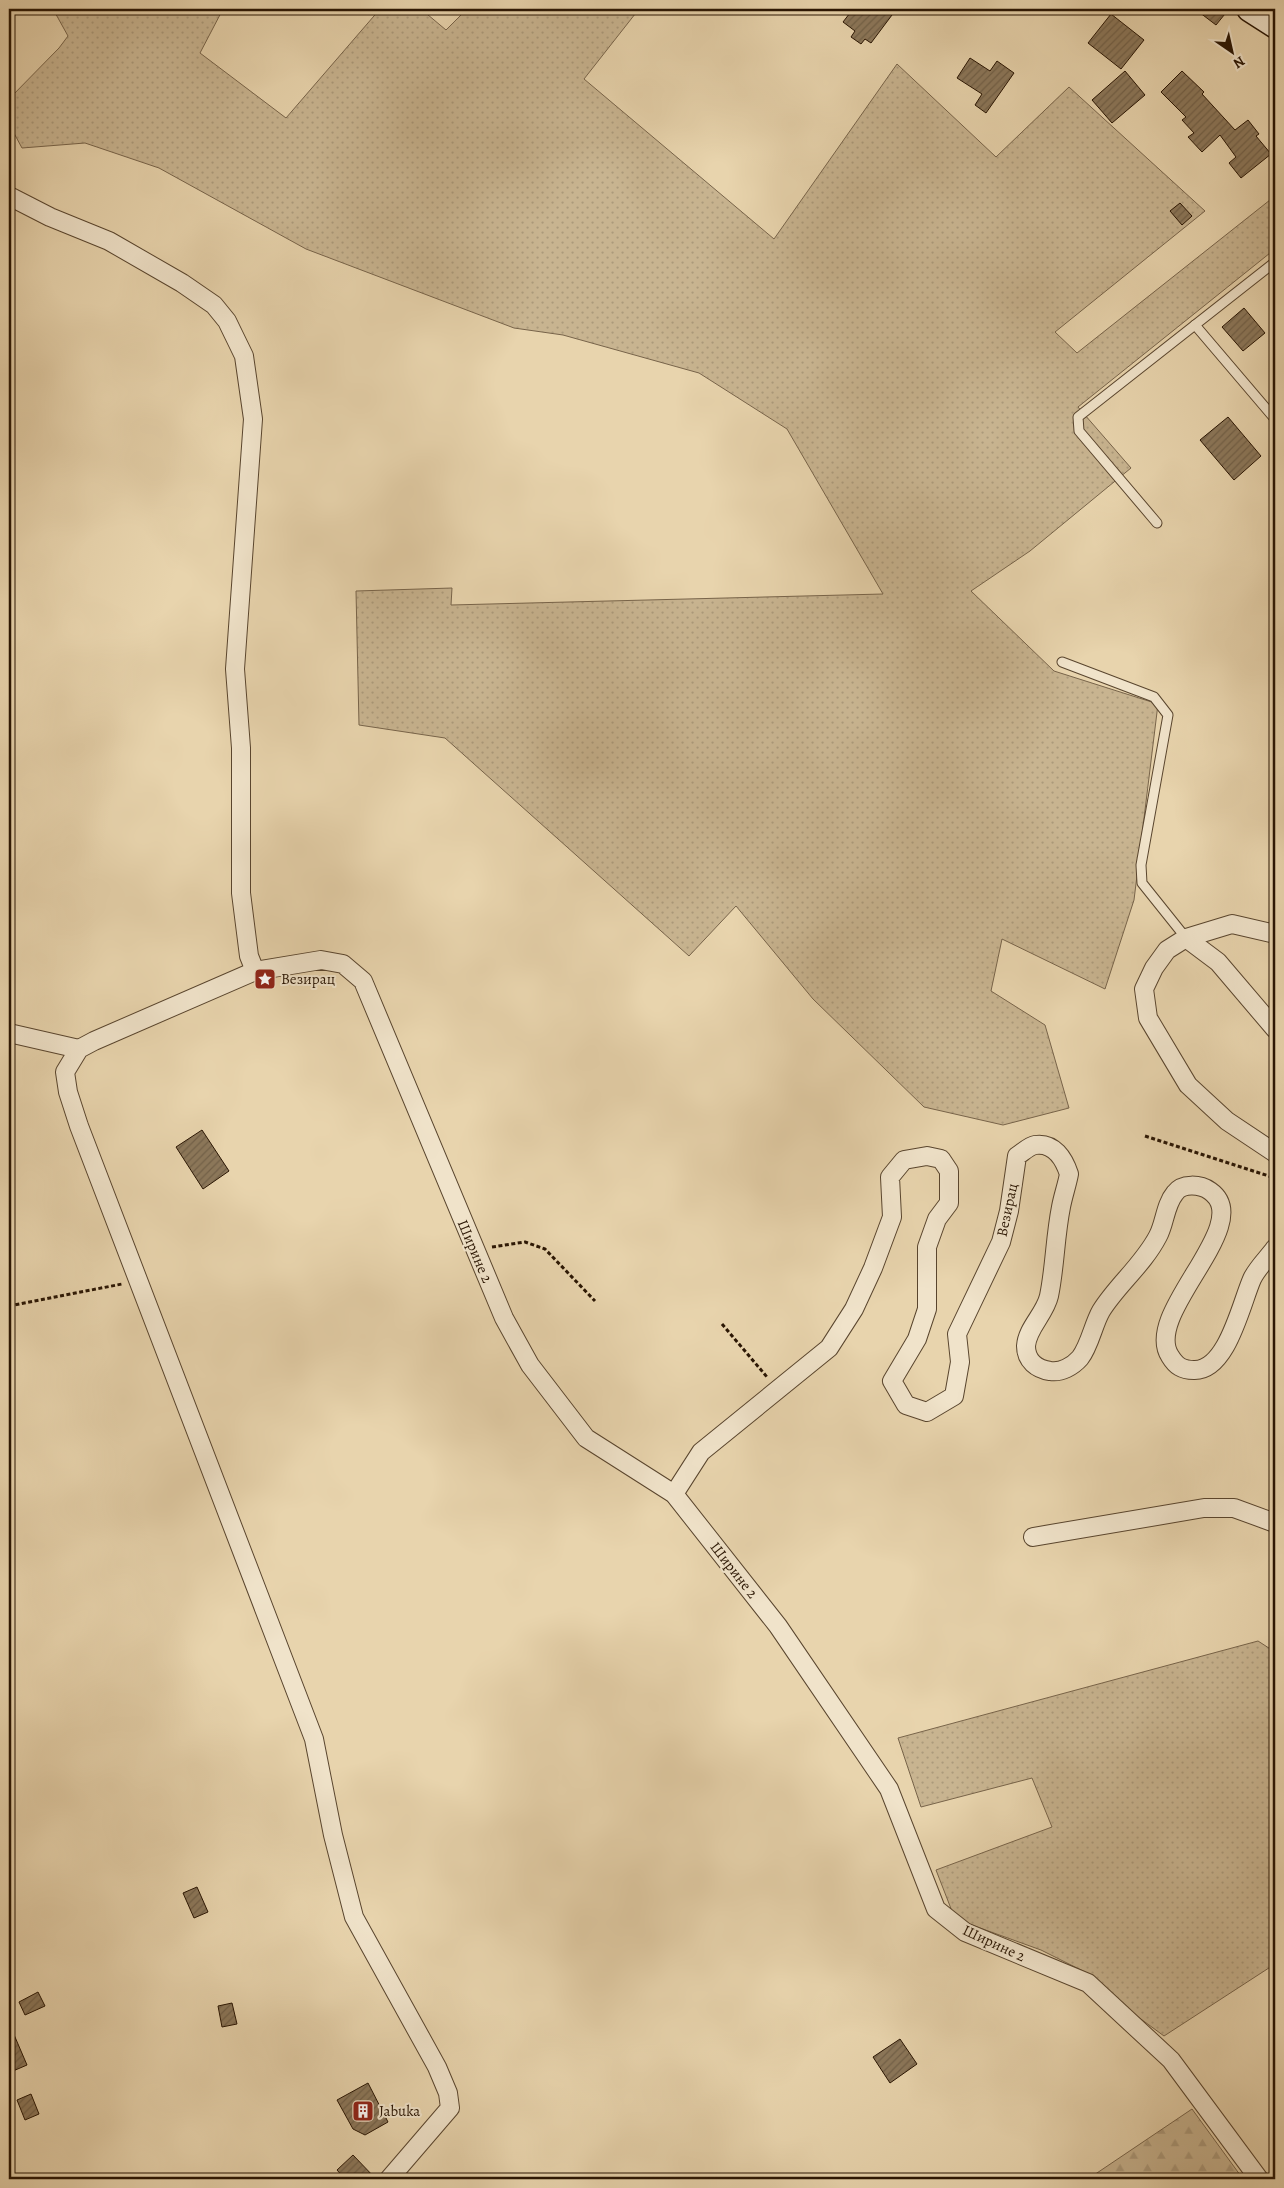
<svg xmlns="http://www.w3.org/2000/svg" width="1284" height="2188" font-family="Alegreya,serif">
<defs>
<pattern id="grass-dots" width="8" height="8" patternUnits="userSpaceOnUse" patternTransform="scale(1.25)"><rect width="8" height="8" fill="#c8b490"/><path d="M2 2h.1M6 6h.1" fill="none" stroke="#ac9a7b" stroke-width="1.8" stroke-linecap="round"/></pattern>
<pattern id="forest-firs" width="22" height="20" patternUnits="userSpaceOnUse" patternTransform="scale(1.25)"><rect width="22" height="20" fill="#c8b490"/><path d="M5 1l3.5 6h-7zM16 11l3.5 6h-7z" fill="#ac9a7b"/></pattern>
<pattern id="building-hatch" width="6" height="6" patternUnits="userSpaceOnUse" patternTransform="scale(1.25)"><rect width="6" height="6" fill="#8c785b"/><path d="M-1 1l2-2M0 6l6-6M5 7l2-2" fill="none" stroke="#726149"/></pattern>
</defs>
<rect width="100%" height="100%" fill="#e8d4ad"/>
<filter id="stains"><feTurbulence type="fractalNoise" baseFrequency=".004" numOctaves="4"/><feColorMatrix values="0 0 0 0 .2 0 0 0 0 .09 0 0 0 0 .02 0 0 0 .5 -.17"/></filter>
<radialGradient id="worn" r=".72"><stop offset=".6" stop-color="#630" stop-opacity="0"/><stop offset="1" stop-color="#630" stop-opacity=".3"/></radialGradient>
<!-- grass -->
<g fill="url(#grass-dots)" stroke="#78644a">
<path d="M53 9H223L200 53 286 118 380 9H421L446 30 467 9H639L584 79 774 239 897 64 996 157 1069 87 1205 211 1055 332 1077 353 1275 196V249L1078 407 1131 468 1030 551 971 591 1054 671 1158 704 1134 900 1105 989 1002 939 991 991 1045 1025 1069 1108 1003 1125 924 1107 813 999 736 906 689 956 445 738 359 725 356 591 452 588 451 605 883 594 787 429 699 373 563 335 514 328 306 249 159 168 85 143 22 148 9 124V99L59 48 68 36Z"/>
<path d="M1258 1641 1275 1652V1964L1164 2036 1115 2000 1089 1974 1041 1950 955 1919 936 1870 1052 1827 1032 1778 921 1807 898 1738Z"/>
</g>
<!-- forest -->
<path fill="url(#forest-firs)" stroke="#78644a" d="M1192 2109 1243 2179H1088Z"/>
<!-- building -->
<g fill="url(#building-hatch)" stroke="#291503">
<path d="M853 9H884L892 15 871 43 865 39 861 44 851 37 855 31 843 22Z"/>
<path d="M1195 9H1229L1216 25Z"/>
<path d="M1111 14 1144 40 1121 69 1088 43Z"/>
<path d="M970 58 990 71 997 61 1014 73 986 113 975 105 982 94 957 78Z"/>
<path d="M1125 71 1145 95 1112 123 1092 100Z"/>
<path d="M1182 71 1204 92 1202 94 1235 130 1248 120 1259 134 1256 136 1271 154 1241 178 1229 163 1236 157 1220 135 1202 152 1188 137 1194 133 1182 120 1186 117 1161 92Z"/>
<path d="M1180 203 1192 216 1182 225 1170 211Z"/>
<path d="M1244 308 1265 333 1243 351 1222 327Z"/>
<path d="M1228 417 1261 456 1234 480 1200 440Z"/>
<path d="M202 1130 229 1171 203 1189 176 1147Z"/>
<path d="M197 1887 208 1912 194 1918 183 1893Z"/>
<path d="M38 1992 45 2006 25 2015 19 2002Z"/>
<path d="M232 2003 237 2024 222 2027 218 2006Z"/>
<path d="M9 2023 27 2065 13 2071 9 2061Z"/>
<path d="M900 2039 917 2064 890 2083 873 2057Z"/>
<path d="M368 2083 388 2122 365 2135 353 2129 337 2100Z"/>
<path d="M31 2094 39 2114 25 2120 17 2100Z"/>
<path d="M353 2155 376 2179H345L337 2170Z"/>
</g>
<g fill="none" stroke-linecap="round" stroke-linejoin="round">
<!-- lane casing -->
<g stroke="#59452e" stroke-width="11">
<g id="lane">
<path d="M1195 325 1275 419"/>
<path d="M1157 523 1079 431 1078 417 1275 262"/>
<path d="M1062 662 1154 697 1168 715 1141 865 1142 883 1186 938"/>
</g>
</g>
<!-- street casing -->
<g stroke="#59452e" stroke-width="20">
<g id="street">
<path d="M9 196 50 217 109 241 182 283 214 305 227 321 244 356 253 419 235 669 241 748V893L249 956 255 971"/>
<path d="M1275 934 1232 924 1186 938 1167 950 1154 968 1144 989 1148 1018 1188 1085 1227 1121 1275 1153"/>
<path d="M1186 938 1218 962 1275 1029"/>
<path d="M9 1033 79 1049"/>
<path d="M674 1494 701 1452 829 1348 854 1309 873 1268 892 1217 890 1177 904 1160 927 1156 941 1159 949 1171V1203L937 1219 927 1247V1309L917 1339 892 1381 906 1405 927 1412 954 1396 960 1362 957 1334 1001 1242 1009 1211 1017 1156C1022 1153 1029 1146 1035 1145 1054 1142 1064 1159 1069 1174 1067 1185 1063 1196 1061 1207 1055 1237 1055 1267 1049 1296 1045 1314 1027 1328 1026 1346 1026 1361 1037 1369 1050 1371 1061 1373 1073 1366 1080 1358 1090 1345 1093 1325 1101 1311 1117 1285 1143 1265 1158 1236 1165 1223 1165 1205 1175 1193 1182 1183 1200 1184 1210 1191 1257 1224 1142 1313 1170 1356 1176 1366 1182 1370 1194 1370 1227 1371 1241 1304 1252 1279 1257 1268 1268 1258 1275 1248"/>
<path d="M1033 1537 1204 1508H1234L1275 1523"/>
<path d="M389 2179 450 2108 448 2093 437 2067 354 1917 333 1835 314 1739 79 1126 68 1092 65 1072 79 1049 94 1041 255 971 321 960 343 964 363 981 504 1318 530 1365 586 1438 674 1494 778 1626 889 1789 936 1909 965 1932 1088 1983 1171 2060 1259 2179"/>
</g>
</g>
<!-- secondary casing -->
<g stroke="#291503" stroke-width="28">
<path id="secondary" d="M1250 9 1275 25"/>
</g>
<!-- path -->
<g stroke="#291503" stroke-width="3" stroke-dasharray="4 2.5" stroke-linecap="butt">
<path d="M1145 1136 1275 1178"/>
<path d="M492 1247 525 1242 545 1249 595 1301"/>
<path d="M9 1306 122 1284"/>
<path d="M722 1324 767 1377"/>
</g>
<!-- lane -->
<use href="#lane" stroke="#f0e3ca" stroke-width="9"/>
<!-- street -->
<use href="#street" stroke="#f0e3ca" stroke-width="18"/>
<!-- secondary -->
<use href="#secondary" stroke="#f0e3ca" stroke-width="25"/>
</g>
<!-- icons -->
<defs>
<g id="sight-square" transform="scale(1.125)"><rect x="-9" y="-9" width="18" height="18" rx="4" fill="#8f2418" stroke="#f0e3ca"/><path d="M0-6L1.8-2.2L6-1.7L2.9 1.2L3.7 5.4L0 3.3L-3.7 5.4L-2.9 1.2L-6-1.7L-1.8-2.2Z" fill="#fff"/></g>
<g id="building-square" transform="scale(1.125)"><rect x="-9" y="-9" width="18" height="18" rx="4" fill="#8f2418" stroke="#f0e3ca"/><path d="M-4-6H4V6H1V3H-1V6H-4ZM-2.5-4.3h1.7v1.8h-1.7ZM.8-4.3h1.7v1.8H.8ZM-2.5-1h1.7V.8h-1.7ZM.8-1h1.7V.8H.8Z" fill="#fff"/></g>
</defs>
<g fill-rule="evenodd">
<use href="#sight-square" x="265" y="979"/>
<use href="#building-square" x="363" y="2111"/>
</g>
<g text-anchor="middle" stroke-width="4" stroke-linejoin="round" paint-order="stroke">
<!-- poi labels -->
<g font-size="15" fill="#291503" stroke="#f0e3ca" text-anchor="start">
<text x="281" y="984">Везирац</text>
<text x="379" y="2116">Jabuka</text>
</g>
<!-- street labels -->
<g font-size="15" fill="#291503" stroke="#f0e3ca">
<text transform="translate(1007 1210) rotate(-78)" y="5">Везирац</text>
<text transform="translate(475 1251) rotate(67)" y="5">Ширине 2</text>
<text transform="translate(734 1570) rotate(52)" y="5">Ширине 2</text>
<text transform="translate(994 1943) rotate(25)" y="5">Ширине 2</text>
</g>
</g>
<!-- margin -->
<rect width="1284" height="2188" fill="none" stroke="#e8d4ad" stroke-width="30"/>
<rect x="10" y="10" width="1264" height="2168" fill="none" stroke="#291503" stroke-width="2.5"/>
<rect x="15" y="15" width="1254" height="2158" fill="none" stroke="#291503"/>
<!-- north arrow -->
<g transform="translate(1232 52) rotate(146)" stroke="#f0e3ca" stroke-width="4" paint-order="stroke">
<path d="M0-4L9 19L0 12L-9 19Z" fill="#291503"/>
<text y="-8" font-size="14" font-weight="bold" text-anchor="middle" fill="#291503">N</text>
</g>
<rect width="100%" height="100%" filter="url(#stains)"/>
<rect width="100%" height="100%" fill="url(#worn)"/>
</svg>
